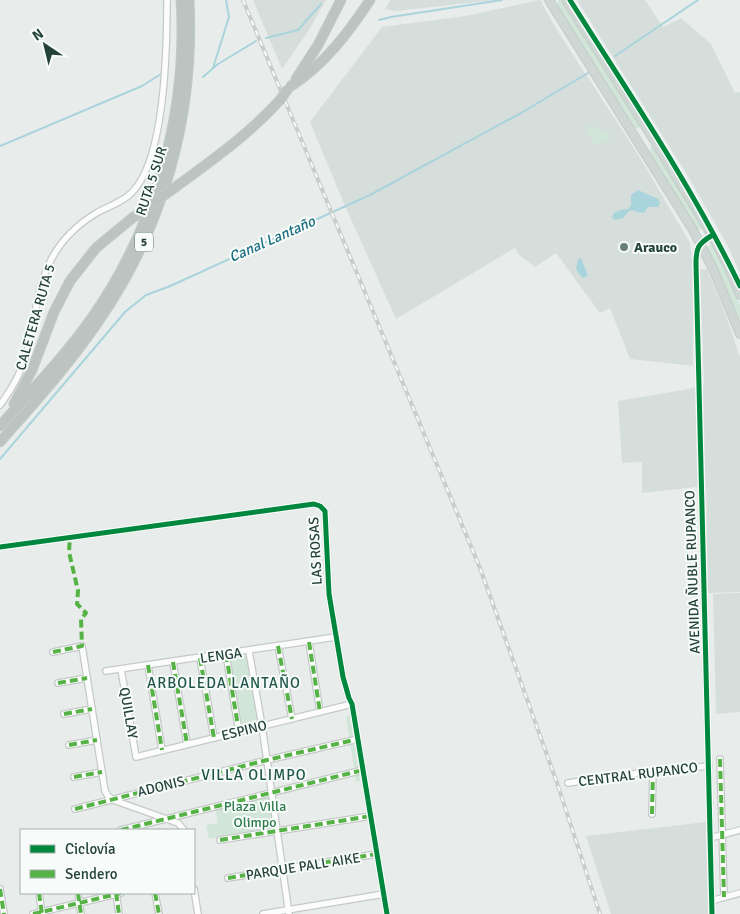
<svg xmlns="http://www.w3.org/2000/svg" width="740" height="914" font-family="Signika,sans-serif">
<rect width="100%" height="100%" fill="#e8edeb"/>
<!-- built -->
<g fill="#d6dedb">
<path d="M253 0H326L309 30 282 69Z"/>
<path d="M390 0H495L396 11 385 9Z"/>
<path d="M540 0 557 30 639 156 690 243 693 270V366L630 359 610 308 600 313 556 253 535 267 519 255 515 248 396 319 345 206 310 122 382 27 465 16Z"/>
<path d="M577 0H645L663 27 681 18 711 44 735 93 740 92V273L728 246 685 171Z"/>
<path d="M700 269H707L727 318 740 357V592L708 593 706 486 642 493V462L622 463 618 401 688 389 704 385Z"/>
<path d="M740 593V712L716 714 713 594Z"/>
<path d="M706 822 708 914H611L586 836Z"/>
</g>
<!-- green -->
<g fill="#d1e6d8">
<path d="M558 0H560L639 124 640 127 637 129 634 127 558 6Z"/>
<path d="M590 125 609 133 611 136C609 141 600 146 595 143L587 132V128Z"/>
<path d="M653 146 678 184 700 224 702 228 700 230 697 229 651 153 650 147Z"/>
<path d="M712 244 740 305V320L707 247Z"/>
<path d="M248 655 261 724 243 729 228 659Z"/>
<path d="M350 715 360 781 356 782 346 716Z"/>
<path d="M269 794 274 827 209 839 206 825 218 823 215 808Z"/>
</g>
<!-- water -->
<g fill="#a9d4db">
<path d="M638 190 658 199 660 203 658 207H648L644 213C632 213 633 205 623 218L614 220 612 217 614 213 620 210 628 209 631 205V195Z"/>
<path d="M581 258 588 276 582 278 576 269 578 259Z"/>
</g>
<g fill="none" stroke-linecap="round" stroke-linejoin="round">
<!-- stream -->
<g stroke="#a9d4db" stroke-width="2">
<path d="M379 20 391 17 502 0"/>
<path d="M266 38 298 30 321 4"/>
<path d="M615 56 698 0"/>
<path d="M213 68 229 17 226 0"/>
<path d="M203 77 218 64 256 41"/>
<path d="M0 146 142 86 161 74"/>
<path d="M0 459 125 312 146 295 168 287 370 195 521 113 588 73"/>
</g>
<!-- minor casing -->
<g stroke="#c5cac8" stroke-width="8">
<g id="minor">
<path d="M711 236C698 244 696 248 696 264L712 914"/>
<path d="M0 405C12 389 22 371 27 352 35 321 36 289 51 260 61 240 78 224 98 212 108 207 119 203 128 196 166 166 167 46 167 0"/>
<path d="M0 547 314 504 320 506 325 511 329 594 343 677 349 698 352 704 387 914"/>
<path d="M309 642 320 712"/>
<path d="M278 646 292 719"/>
<path d="M249 651 262 726 289 914"/>
<path d="M53 652 82 646 105 791 108 796 113 800 178 823 184 830"/>
<path d="M226 654 239 732"/>
<path d="M200 658 214 738"/>
<path d="M173 662 187 744"/>
<path d="M148 665 162 750"/>
<path d="M121 669 136 757 352 704"/>
<path d="M106 671 336 637"/>
<path d="M58 683 87 678"/>
<path d="M64 714 92 709"/>
<path d="M69 745 97 740"/>
<path d="M720 759 724 897"/>
<path d="M74 777 102 772"/>
<path d="M568 783 653 771 709 766"/>
<path d="M75 809 267 760 358 739"/>
<path d="M652 814 653 771"/>
<path d="M121 830 363 770"/>
<path d="M710 838 740 830"/>
<path d="M220 840 371 816"/>
<path d="M228 878 377 854"/>
<path d="M0 889 4 914"/>
<path d="M194 889 198 914"/>
<path d="M39 893 42 914"/>
<path d="M78 893 81 914"/>
<path d="M116 893 119 914"/>
<path d="M155 893 159 914"/>
<path d="M711 901 740 893"/>
<path d="M33 914 121 893"/>
<path d="M263 914 384 894"/>
</g>
</g>
<!-- major casing -->
<g stroke="#c3ccc9" stroke-width="10">
<g id="major">
<path d="M549 0 693 230 714 271 740 334"/>
<path d="M566 0C603 59 641 118 677 178 700 215 725 254 740 295"/>
</g>
</g>
<!-- highway casing -->
<g stroke="#c3ccc9" stroke-width="11">
<g id="highway">
<path d="M296 79 318 45 341 0"/>
<path d="M291 86C324 65 349 32 370 0"/>
<path d="M177 186C215 158 248 135 280 100"/>
<path d="M14 404 32 370 54 312 70 281 96 248 131 219"/>
<path d="M0 426C31 391 64 357 91 319 156 227 188 112 181 0"/>
<path d="M0 442C34 403 69 365 98 322 164 227 195 115 189 0"/>
</g>
</g>
<!-- minor -->
<use href="#minor" stroke="#fcfcfc" stroke-width="5.5"/>
<!-- major -->
<use href="#major" stroke="#cfd7d5" stroke-width="8"/>
<!-- highway -->
<use href="#highway" stroke="#bcc4c2" stroke-width="9"/>
<!-- rail casing -->
<g stroke="#c9cdcc" stroke-width="4">
<path id="rail" d="M243 0 480 568 557 783 600 914"/>
</g>
<!-- rail -->
<use href="#rail" stroke="#f7fbf9" stroke-width="2" stroke-dasharray="5.5" stroke-linecap="butt"/>
<!-- highway-bridge casing -->
<g stroke="#c3ccc9" stroke-width="11" stroke-linecap="butt">
<g id="highway-bridge">
<path d="M280 100 288 89"/>
<path d="M131 219 177 186"/>
</g>
</g>
<!-- highway-bridge -->
<use href="#highway-bridge" stroke="#bcc4c2" stroke-width="9"/>
<!-- quiet -->
<g stroke="#55b346" stroke-width="4" stroke-dasharray="8 4" stroke-linecap="butt">
<path d="M309 642 320 712"/>
<path d="M278 646 292 719"/>
<path d="M53 652 82 646 81 619 86 613 77 604 78 591 69 552 70 536"/>
<path d="M226 654 239 732"/>
<path d="M200 658 214 738"/>
<path d="M173 662 187 744"/>
<path d="M148 665 162 750"/>
<path d="M58 683 87 678"/>
<path d="M64 714 92 709"/>
<path d="M69 745 97 740"/>
<path d="M720 759 724 897"/>
<path d="M74 777 102 772"/>
<path d="M75 809 267 760 358 739"/>
<path d="M652 814 653 771"/>
<path d="M121 830 363 770"/>
<path d="M220 840 371 816"/>
<path d="M228 878 377 854"/>
<path d="M0 889 4 914"/>
<path d="M39 893 42 914"/>
<path d="M78 893 81 914"/>
<path d="M116 893 119 914"/>
<path d="M155 893 159 914"/>
<path d="M33 914 121 893"/>
</g>
<!-- cycleway casing -->
<g stroke="#f7fbf9" stroke-width="8">
<g id="cycleway">
<path d="M570 0C629 94 692 186 740 286"/>
<path d="M711 236C698 244 696 248 696 264L712 914"/>
<path d="M0 547 314 504 320 506 325 511 329 594 343 677 349 698 352 704 387 914"/>
</g>
</g>
<!-- cycleway -->
<use href="#cycleway" stroke="#00873e" stroke-width="5"/>
</g>
<!-- markers -->
<circle fill="#697e78" stroke="#f7fbf9" stroke-width="2" cx="624" cy="247" r="5"/>
<g text-anchor="middle" stroke-width="4" stroke-linejoin="round" paint-order="stroke">
<!-- shield labels -->
<rect fill="#f7fbf9" stroke="#637a73" stroke-width="1" x="135" y="232.5" width="18" height="19" rx="4"/>
<g font-size="12" font-weight="bold" fill="#24423a">
<text x="144" y="246">5</text>
</g>
<!-- street labels -->
<g font-size="14" fill="#24423a" stroke="#f7fbf9">
<text transform="translate(151 181) rotate(-72)" y="5">RUTA 5 SUR</text>
<text transform="translate(35 317) rotate(-74)" y="5">CALETERA RUTA 5</text>
<text transform="translate(315 551) rotate(-93)" y="5">LAS ROSAS</text>
<text transform="translate(692 572) rotate(-92)" y="5">AVENIDA ÑUBLE RUPANCO</text>
<text transform="translate(221 655) rotate(-8)" y="5">LENGA</text>
<text transform="translate(129 713) rotate(80)" y="5">QUILLAY</text>
<text transform="translate(244 730) rotate(-14)" y="5">ESPINO</text>
<text transform="translate(638 774) rotate(-7)" y="5">CENTRAL RUPANCO</text>
<text transform="translate(161 786) rotate(-14)" y="5">ADONIS</text>
<text transform="translate(303 866) rotate(-9)" y="5">PARQUE PALL AIKE</text>
</g>
<!-- poi labels -->
<g font-size="14" font-weight="bold" fill="#24423a" stroke="#f7fbf9" text-anchor="start">
<text x="634" y="252">Arauco</text>
</g>
<!-- park labels -->
<g font-size="14" fill="#2d7a4b" stroke="#f7fbf9">
<text x="255" y="811">Plaza Villa<tspan x="255" dy="16">Olimpo</tspan></text>
</g>
<!-- water labels -->
<g font-size="15" font-style="italic" fill="#1c6f80" stroke="#f7fbf9">
<text transform="translate(272 239) rotate(-24)" y="5">Canal Lantaño</text>
</g>
<!-- neighbourhood labels -->
<g font-size="15" letter-spacing="1" fill="#1f5548" stroke="#f7fbf9">
<text x="224" y="688">ARBOLEDA LANTAÑO</text>
<text x="254" y="780">VILLA OLIMPO</text>
</g>
</g>
<!-- legend -->
<rect x="20" y="829" width="175" height="65" fill="#f7fbf9" stroke="#a3b1ad"/>
<rect x="30" y="845" width="25" height="8" fill="#00873e" stroke="#a3b1ad"/>
<text x="65" y="854" font-size="15" fill="#24423a">Ciclovía</text>
<rect x="30" y="870" width="25" height="8" fill="#55b346" stroke="#a3b1ad"/>
<text x="65" y="879" font-size="15" fill="#24423a">Sendero</text>
<!-- north arrow -->
<g transform="translate(45 45) rotate(325)" stroke="#f7fbf9" stroke-width="4" paint-order="stroke">
<path d="M0-4L9 19L0 12L-9 19Z" fill="#24423a"/>
<text y="-8" font-size="14" font-weight="bold" text-anchor="middle" fill="#24423a">N</text>
</g>
</svg>
